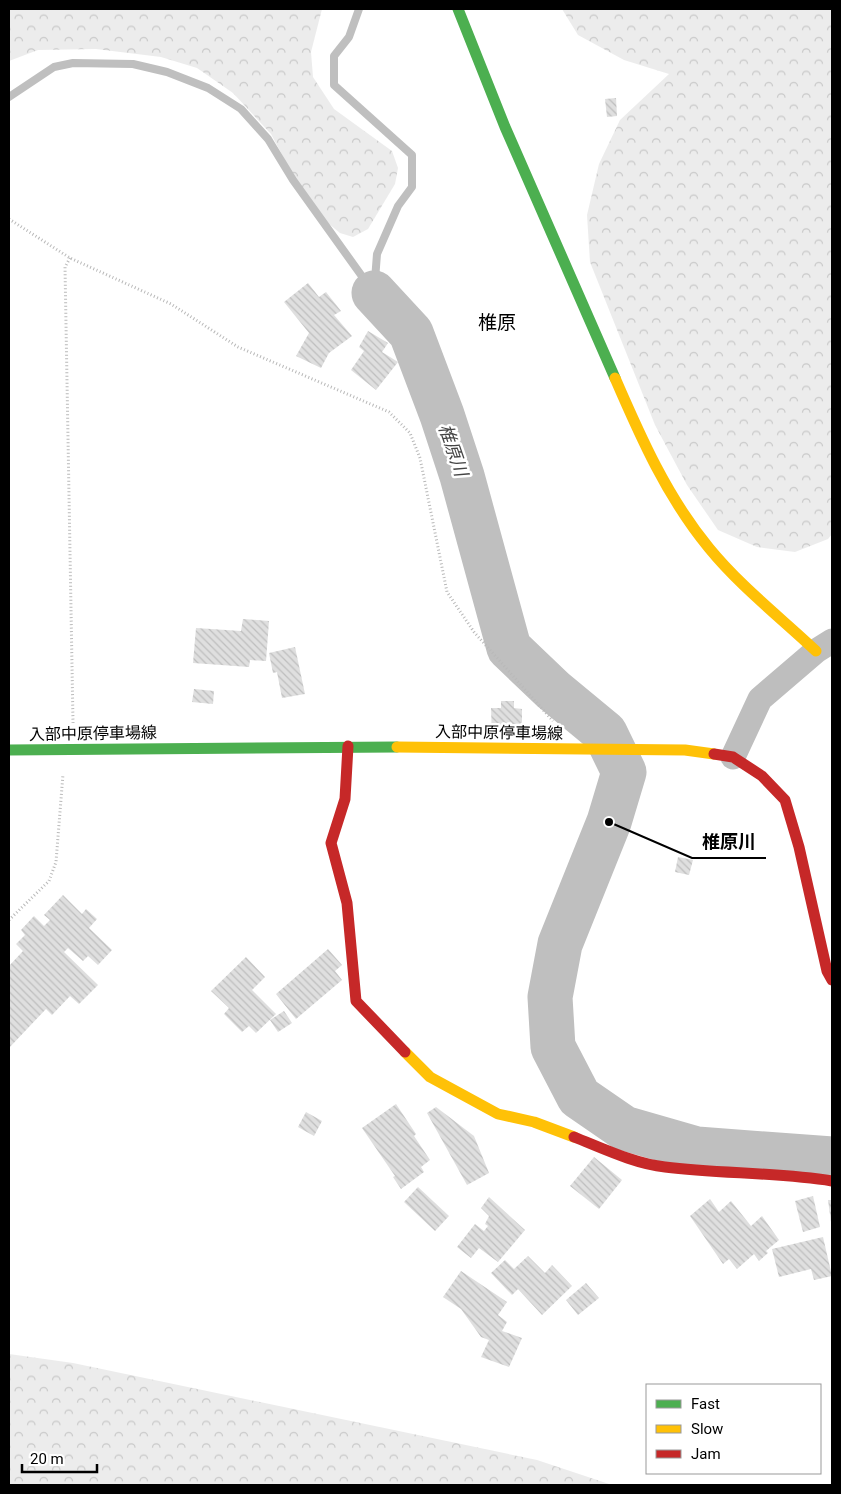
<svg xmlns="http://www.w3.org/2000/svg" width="841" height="1494" font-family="Roboto,'Noto Sans JP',sans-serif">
<defs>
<pattern id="forest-crowns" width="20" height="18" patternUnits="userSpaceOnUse" patternTransform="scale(1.25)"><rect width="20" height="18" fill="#ececec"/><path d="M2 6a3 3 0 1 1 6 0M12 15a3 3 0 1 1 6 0" fill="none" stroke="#c9c9c9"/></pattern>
<pattern id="building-back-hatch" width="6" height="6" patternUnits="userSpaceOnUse" patternTransform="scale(1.25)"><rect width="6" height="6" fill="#dfdfdf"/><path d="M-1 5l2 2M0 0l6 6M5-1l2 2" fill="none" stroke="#bebebe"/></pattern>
</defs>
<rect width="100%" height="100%" fill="#fff"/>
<!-- forest -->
<g fill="url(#forest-crowns)">
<path d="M9 9H322L311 52 313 77 334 109 392 151 398 168 395 184 368 229 353 237 340 233 311 209 271 134 233 93 197 68 161 57 96 49 38 50 9 61Z"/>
<path d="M562 9H832V534L828 539 795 552 757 547 718 530 687 485 655 425 590 262 587 215 599 164 620 120 669 74 624 60 578 35Z"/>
<path d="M9 1354 73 1363 537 1460 612 1485H9Z"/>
</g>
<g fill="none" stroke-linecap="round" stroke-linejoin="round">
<!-- stream -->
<g stroke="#bfbfbf" stroke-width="8">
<path d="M359 9 349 37 334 56V85L412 155V187L398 206 377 254 374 293"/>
<path d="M9 97 54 67 73 63 133 64 167 72 208 88 241 109 268 139 293 180 374 293"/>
</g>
<!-- river -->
<path stroke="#bfbfbf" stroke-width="45" d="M374 293 411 333 442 415 462 476 509 648 553 690 605 733 624 772 609 822 560 944 550 997 553 1047 579 1097 624 1128 697 1149 832 1159"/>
</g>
<!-- building -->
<g fill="url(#building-back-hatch)">
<path d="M616 98 617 116 607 117 605 99Z"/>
<path d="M308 283 319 297 326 292 341 311 334 315 352 336 329 353 321 368 296 356 309 333 284 302Z"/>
<path d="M368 331 388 343 382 352 398 362 376 390 351 370 364 351 359 347Z"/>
<path d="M243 619 269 621 266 661 250 660 249 667 193 663 196 628 241 631Z"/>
<path d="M295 647 305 694 282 698 277 672 273 673 269 653Z"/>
<path d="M194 689 214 691 213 704 192 702Z"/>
<path d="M501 701H514V708L522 709V738H492L491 708H501Z"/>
<path d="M678 857 693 860 689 875 675 872Z"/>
<path d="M63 895 82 914 86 909 97 919 89 928 112 950 98 965 88 956 83 961 68 948 64 952 98 985 79 1004 70 996 52 1015 46 1009 9 1048V966L23 951 16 944 25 935 21 930 34 916 44 926 50 920 44 915Z"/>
<path d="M328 949 342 965 335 971 342 980 296 1019 276 994Z"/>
<path d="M246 957 265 977 252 990 276 1014 256 1033 249 1026 242 1032 224 1014 229 1008 211 991Z"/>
<path d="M284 1011 292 1023 278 1032 270 1020Z"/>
<path d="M396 1104 416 1134 414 1136 430 1160 421 1167 424 1172 401 1189 393 1177 395 1176 362 1128Z"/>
<path d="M436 1107 474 1136 489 1173 467 1185 427 1113Z"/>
<path d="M306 1112 322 1121 314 1136 298 1127Z"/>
<path d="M594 1157 622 1180 599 1209 570 1186Z"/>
<path d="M418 1187 449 1216 435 1231 404 1202Z"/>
<path d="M813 1196 820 1227 803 1232 795 1201Z"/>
<path d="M489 1197 525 1230 498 1262 479 1248 471 1258 457 1247 475 1224 484 1231 488 1226 485 1224 489 1216 481 1208Z"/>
<path d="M710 1199 719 1212 731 1201 751 1226 762 1216 779 1240 766 1251 768 1253 759 1261 754 1254 737 1269 729 1259 723 1264 690 1216Z"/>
<path d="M828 1200H832V1222H831Z"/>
<path d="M823 1237 832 1276 814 1280 811 1269 779 1277 772 1249Z"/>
<path d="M528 1256 545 1273 552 1265 572 1286 542 1315 518 1289 512 1295 491 1273 505 1260 514 1269Z"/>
<path d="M461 1271 507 1302 498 1315 507 1322 502 1331 522 1338 509 1367 481 1357 489 1340 481 1337 461 1309 443 1297Z"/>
<path d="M586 1283 599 1298 578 1315 566 1300Z"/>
</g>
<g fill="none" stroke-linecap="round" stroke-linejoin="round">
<!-- path -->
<g stroke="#b9b9b9" stroke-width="3" stroke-dasharray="1 2.5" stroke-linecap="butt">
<path d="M9 219 70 258 171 304 238 347 389 412 410 433 420 458 447 592 474 632 553 721"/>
<path d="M70 258 65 267 73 723"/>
<path d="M9 920 49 881 56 862 63 774"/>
</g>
<!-- street -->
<path stroke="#bebebe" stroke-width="25" d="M733 757 760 699 816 651 832 641"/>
<!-- fast -->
<g stroke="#4caf50" stroke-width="11">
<path d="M458 9 505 127 615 378"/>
<path d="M9 750 397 747"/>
</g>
<!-- slow -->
<g stroke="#ffc107" stroke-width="11">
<path d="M615 378C641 438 667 497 709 548 740 586 780 617 816 651"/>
<path d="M397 747 685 750 714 754"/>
<path d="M405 1052 430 1077 498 1114 534 1122 574 1137"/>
</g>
<!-- jam -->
<g stroke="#c62828" stroke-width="11">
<path d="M348 746 345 799 331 843 347 903 356 1001 405 1052"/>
<path d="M714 754 733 757 762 776 785 800 799 847 827 971 832 980"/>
<path d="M574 1137C602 1148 635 1164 665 1167 720 1174 777 1172 832 1181"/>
</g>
</g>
<g text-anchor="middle" stroke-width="5" stroke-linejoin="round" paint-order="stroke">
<!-- street labels -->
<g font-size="16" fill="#000" stroke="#fff">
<text transform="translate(499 732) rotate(1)" y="6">入部中原停車場線</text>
<text transform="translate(93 733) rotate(-1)" y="6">入部中原停車場線</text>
</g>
<!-- water labels -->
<g font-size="18" font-style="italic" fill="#444" stroke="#fff">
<text transform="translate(453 450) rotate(71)" y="6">椎原川</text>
</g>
<!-- quarter labels -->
<g font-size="19" fill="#000" stroke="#fff">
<text x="497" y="329">椎原</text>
</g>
</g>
<!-- callouts -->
<path fill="none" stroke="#000" stroke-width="2" d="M609 822L692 858H766"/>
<circle fill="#000" stroke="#fff" stroke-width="2" cx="609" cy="822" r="5"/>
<g font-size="18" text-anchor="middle" font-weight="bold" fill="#000" stroke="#fff" stroke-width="5" stroke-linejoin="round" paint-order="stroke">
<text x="729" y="848">椎原川</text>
</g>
<!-- border -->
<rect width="841" height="1494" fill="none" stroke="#000000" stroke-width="20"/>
<!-- legend -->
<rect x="646" y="1384" width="175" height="90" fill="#ffffff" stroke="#999999"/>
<rect x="656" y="1400" width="25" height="8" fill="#4caf50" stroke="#999999"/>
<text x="691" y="1409" font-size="15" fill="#000000">Fast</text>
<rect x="656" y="1425" width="25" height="8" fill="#ffc107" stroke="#999999"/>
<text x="691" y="1434" font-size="15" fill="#000000">Slow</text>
<rect x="656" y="1450" width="25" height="8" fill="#c62828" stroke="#999999"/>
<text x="691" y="1459" font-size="15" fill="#000000">Jam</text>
<!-- scale -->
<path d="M22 1464v8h75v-8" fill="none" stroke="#000000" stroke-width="2.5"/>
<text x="30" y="1464" font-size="15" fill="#000000" stroke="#ffffff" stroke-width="4" paint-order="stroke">20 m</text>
</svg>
